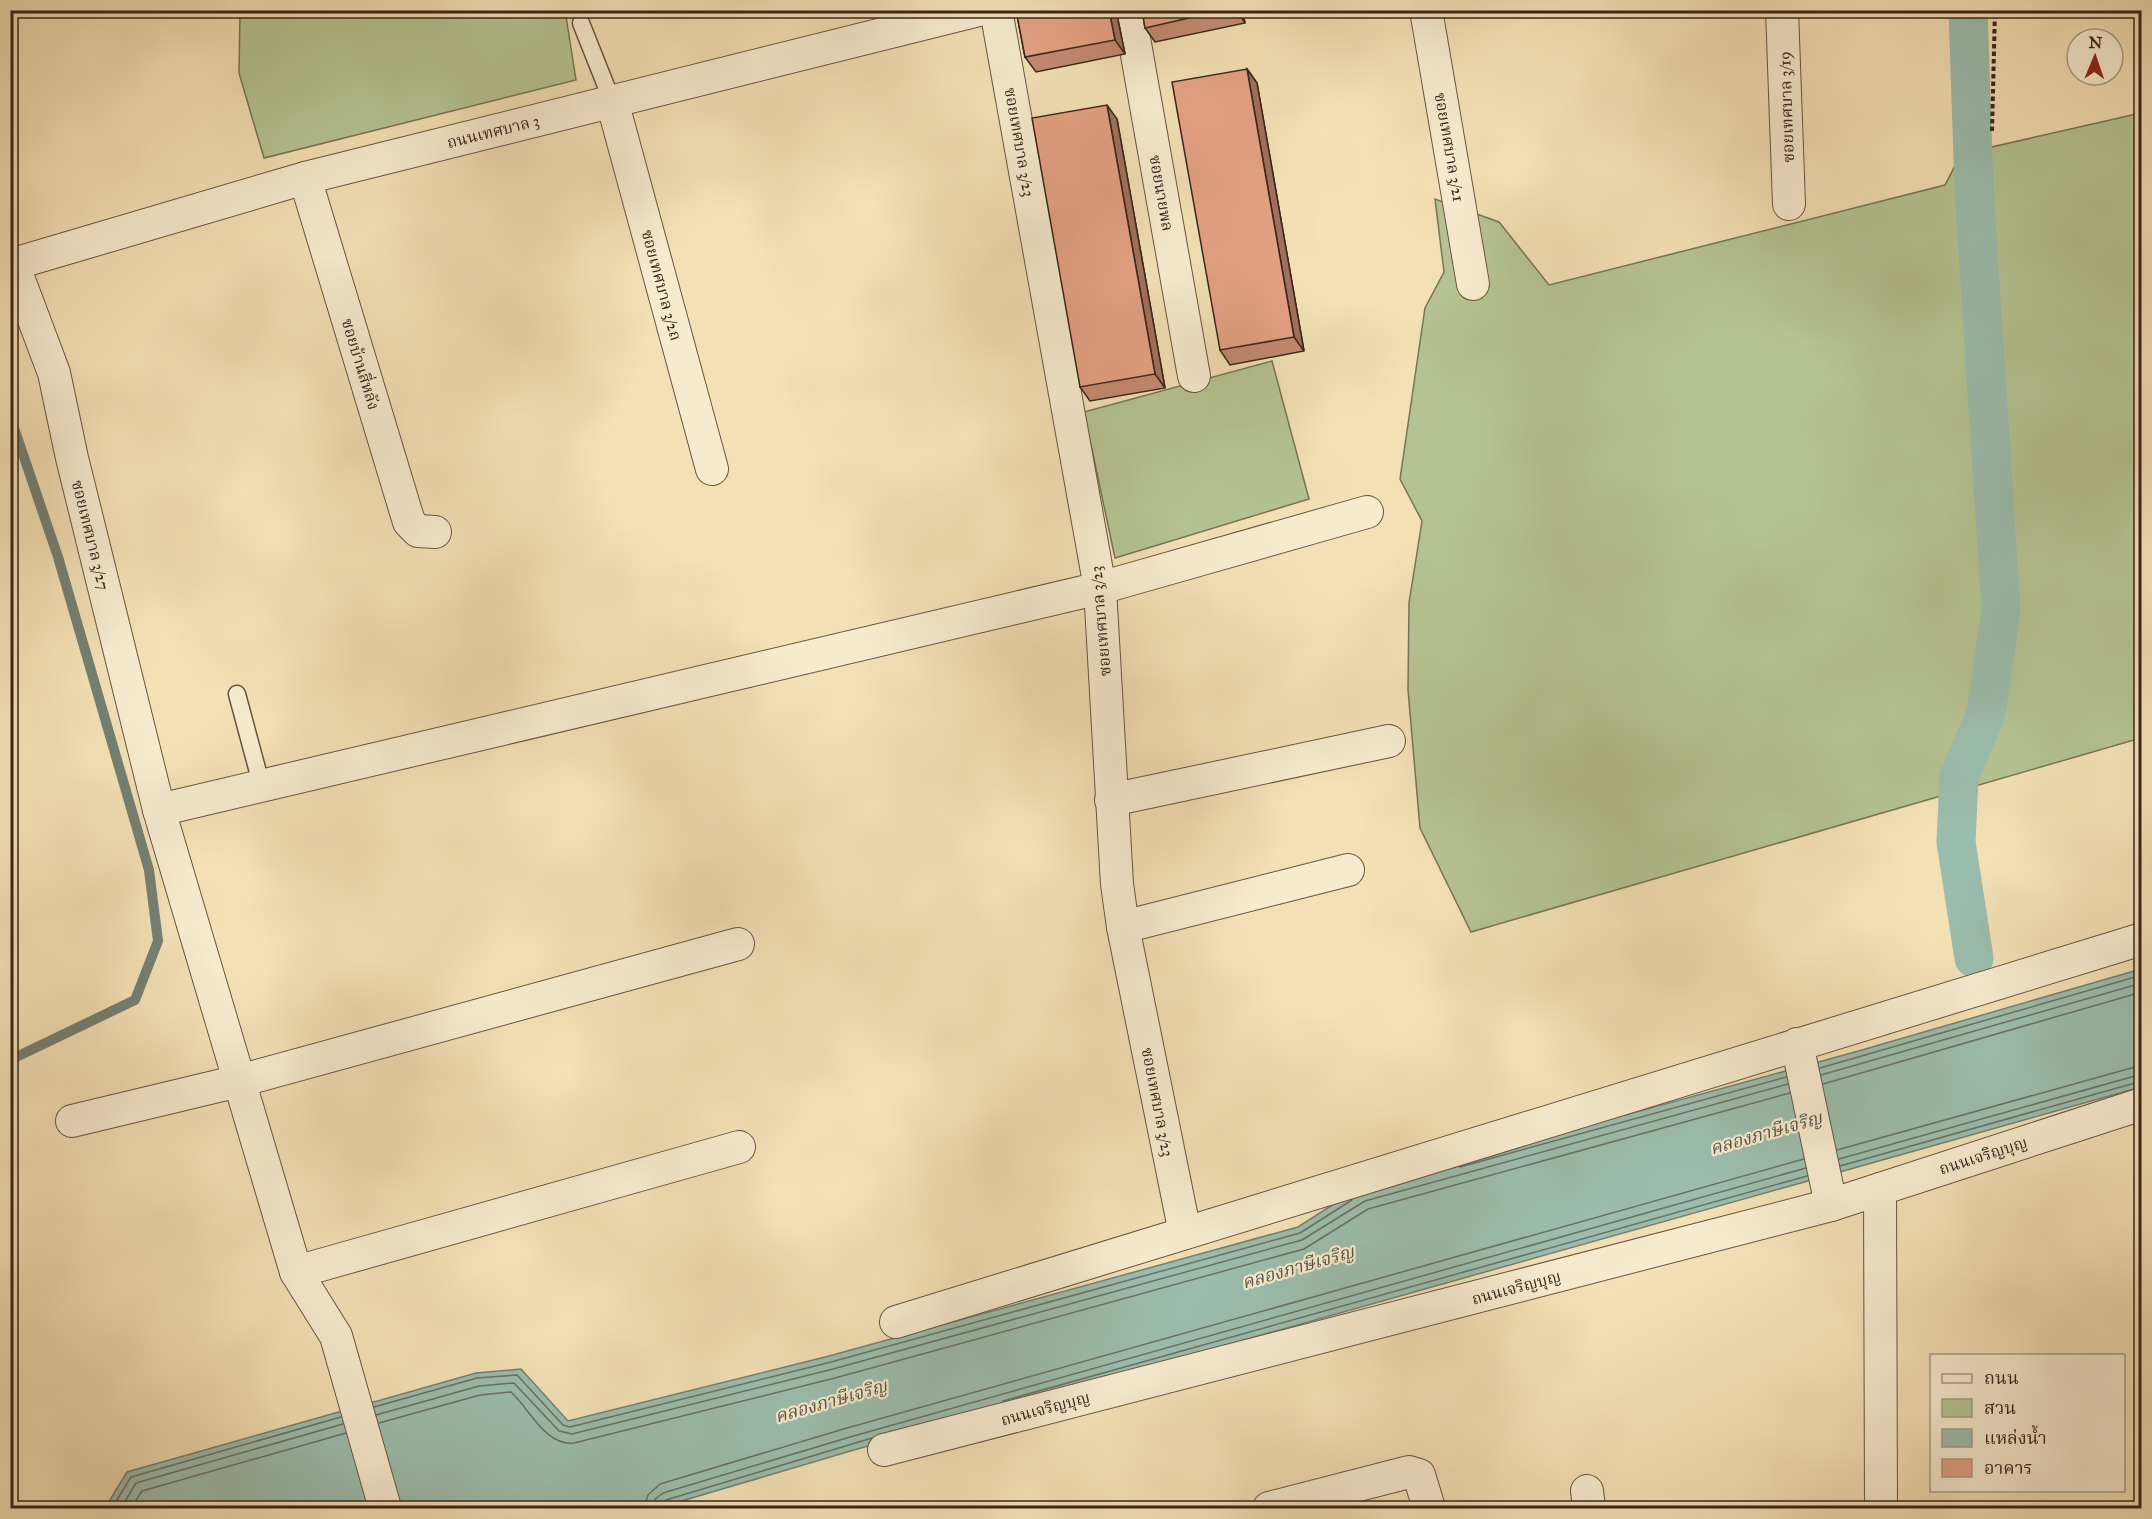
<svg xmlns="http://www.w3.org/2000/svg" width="2152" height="1519" font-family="'IM FELL Great Primer','Noto Serif Thai',serif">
<rect width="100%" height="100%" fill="#f3e0b5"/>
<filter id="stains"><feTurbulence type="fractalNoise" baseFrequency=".00333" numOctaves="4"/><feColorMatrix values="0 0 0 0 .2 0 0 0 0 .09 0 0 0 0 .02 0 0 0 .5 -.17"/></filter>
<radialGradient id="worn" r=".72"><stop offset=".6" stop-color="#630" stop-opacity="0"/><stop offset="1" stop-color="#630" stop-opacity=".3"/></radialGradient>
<!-- green -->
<g fill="#b5c392" stroke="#777457" stroke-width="1.5">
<path d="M565 10 576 80 264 158 239 73 240 11Z"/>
<path d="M2141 113V738L1471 932 1420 828 1408 690 1409 603 1422 521 1400 479 1425 308 1444 272 1435 199 1499 222 1549 285 1945 185 1961 154Z"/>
<path d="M1272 361 1309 499 1115 558 1084 412Z"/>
</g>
<!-- water -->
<path fill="#9bbdad" stroke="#748073" stroke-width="1.5" d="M2141 969V1087L854 1450 658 1508H105L127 1472 476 1373 521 1369 568 1421 829 1356 1298 1227 1359 1188 1855 1052Z"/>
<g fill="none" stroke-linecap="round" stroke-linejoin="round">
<!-- shore -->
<g stroke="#6a7064" stroke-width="1.5">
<path d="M1820 1068 2142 975"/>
<path d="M1821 1075 2142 983"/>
<path d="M1823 1084 2142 992"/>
<path d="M1837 1150 2142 1065"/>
<path d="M1839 1159 2142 1074"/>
<path d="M1840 1166 2142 1081"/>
<path d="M1460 1167 1786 1077"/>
<path d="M1003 1401 1807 1176"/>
<path d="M374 1407 477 1378 517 1375 563 1425 570 1427 831 1362 1300 1233 1352 1200"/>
<path d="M376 1415 479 1386 514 1383 559 1431 572 1434 833 1369 1302 1240 1365 1201 1788 1084"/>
<path d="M379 1423 480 1395 511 1392C529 1408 546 1447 574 1443L835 1378 1304 1249 1368 1209 1790 1093"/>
<path d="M112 1508 131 1477 341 1417"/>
<path d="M121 1508 136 1483 343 1424"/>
<path d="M131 1508 142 1491 346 1433"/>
<path d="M644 1508 648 1495 660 1484 847 1428 1804 1159"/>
<path d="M653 1508 655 1499 663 1493 850 1437 1806 1168"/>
<path d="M661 1508 666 1500 872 1438"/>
</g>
<!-- stream -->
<path stroke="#748073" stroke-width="10" d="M10 416 58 557 149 870 158 941 135 1000 10 1060"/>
<!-- canal -->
<path stroke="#9bbdad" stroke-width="39" d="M1968 10 1974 189 2001 610 1986 713 1959 778 1956 842 1974 958"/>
<!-- service casing -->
<g stroke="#685342" stroke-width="19">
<g id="service">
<path d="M581 23 612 101"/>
<path d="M237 694 262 787"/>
</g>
</g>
<!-- minor casing -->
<g stroke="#685342" stroke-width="34">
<g id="minor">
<path d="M996 10 1100 588 1117 884 1123 927 1185 1233"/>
<path d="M1129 10 1194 376"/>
<path d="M1426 10 1473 284"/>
<path d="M1782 10 1789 204"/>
<path d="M612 101 712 469"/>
<path d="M305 178 409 522 418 531 435 532"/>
<path d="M13 264 54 373 72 458 159 810 296 1272 336 1336 385 1508"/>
<path d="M10 265 305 178 979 10"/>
<path d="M1111 800 1389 741"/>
<path d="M159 810 1100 588 1367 512"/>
<path d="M1123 927 1348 870"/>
<path d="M1797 1044 1831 1205"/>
<path d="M72 1121 239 1081 738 944"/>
<path d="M1880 1189 1881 1508"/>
<path d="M296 1272 739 1147"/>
<path d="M896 1322 2142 939"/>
<path d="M884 1450 1831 1205 2142 1104"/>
<path d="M1587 1491 1589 1508"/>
<path d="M1269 1508 1409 1472 1419 1475 1429 1508"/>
</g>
</g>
<!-- path -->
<path stroke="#39241c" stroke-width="4" stroke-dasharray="4.5 3" stroke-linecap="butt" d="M1992 131 1995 10"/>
<!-- service -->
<use href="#service" stroke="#f7ebcf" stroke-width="16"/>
<!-- minor -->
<use href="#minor" stroke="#f7ebcf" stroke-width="32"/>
</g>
<!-- wall -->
<g fill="#c38a71" stroke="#39241c" stroke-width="1.5">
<path d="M1016 10H1116L1125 54 1036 72 1025 57Z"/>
<path d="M1142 10H1242L1245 23 1155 42 1145 28Z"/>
<path d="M1247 69 1257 83 1304 351 1230 365 1220 350Z"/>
<path d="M1117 119 1165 388 1090 401 1080 387Z"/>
</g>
<!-- shaded-wall -->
<g fill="#9f715c" stroke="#39241c" stroke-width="1.5">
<path d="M1109 10H1116L1125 54 1115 40Z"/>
<path d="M1237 10H1242L1245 23Z"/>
<path d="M1247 69 1257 83 1304 351 1294 337Z"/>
<path d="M1107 105 1117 119 1165 388 1155 374Z"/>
</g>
<!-- building -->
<g fill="#e3a183" stroke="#39241c" stroke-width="1.5">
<path d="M1016 10H1109L1115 40 1025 57Z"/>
<path d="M1142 10H1224L1145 28Z"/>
<path d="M1247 69 1294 337 1220 350 1172 82Z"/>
<path d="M1107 105 1155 374 1080 387 1032 118Z"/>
</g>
<g text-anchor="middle" stroke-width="4.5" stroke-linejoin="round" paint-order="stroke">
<!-- street labels -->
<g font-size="16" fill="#39241c" stroke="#f7ebcf">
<text transform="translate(1786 107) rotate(-92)" y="6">ซอยเทศบาล 3/19</text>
<text transform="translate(493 131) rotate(-14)" y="6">ถนนเทศบาล 3</text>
<text transform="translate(1020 142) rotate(80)" y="6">ซอยเทศบาล 3/23</text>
<text transform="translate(1450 147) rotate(80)" y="6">ซอยเทศบาล 3/21</text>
<text transform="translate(1162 193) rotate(80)" y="6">ซอยนายพล</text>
<text transform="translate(662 285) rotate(75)" y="6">ซอยเทศบาล 3/2ถ</text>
<text transform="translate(361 364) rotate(73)" y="6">ซอยบ้านสี่หลัง</text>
<text transform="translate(91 535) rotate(76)" y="6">ซอยเทศบาล 3/27</text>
<text transform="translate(1100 621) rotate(-95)" y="6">ซอยเทศบาล 3/23</text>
<text transform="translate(1158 1102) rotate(79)" y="6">ซอยเทศบาล 3/23</text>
<text transform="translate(1983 1155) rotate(-18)" y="6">ถนนเจริญบุญ</text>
<text transform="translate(1516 1287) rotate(-15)" y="6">ถนนเจริญบุญ</text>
<text transform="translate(1045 1408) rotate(-15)" y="6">ถนนเจริญบุญ</text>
</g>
<!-- water labels -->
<g font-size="18" font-style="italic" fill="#565248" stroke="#f7ebcf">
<text transform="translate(1766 1133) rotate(-16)" y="6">คลองภาษีเจริญ</text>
<text transform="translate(1298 1267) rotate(-16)" y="6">คลองภาษีเจริญ</text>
<text transform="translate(831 1401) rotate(-16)" y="6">คลองภาษีเจริญ</text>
</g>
</g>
<!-- margin -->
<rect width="2152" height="1519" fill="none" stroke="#f3e0b5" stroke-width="36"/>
<rect x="12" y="12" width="2128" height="1495" fill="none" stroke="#39241c" stroke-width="3"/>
<rect x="18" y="18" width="2116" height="1483" fill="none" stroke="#39241c" stroke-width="1.5"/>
<!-- legend -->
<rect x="1930" y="1354" width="195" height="138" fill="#f7ebcf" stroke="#ab9b87" stroke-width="1.5"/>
<rect x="1942" y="1374" width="30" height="9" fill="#f7ebcf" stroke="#ab9b87" stroke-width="1.5"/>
<text x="1984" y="1384" font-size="18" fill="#39241c">ถนน</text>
<rect x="1942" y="1399" width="30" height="18" fill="#b5c392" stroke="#ab9b87" stroke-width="1.5"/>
<text x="1984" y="1414" font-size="18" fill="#39241c">สวน</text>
<rect x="1942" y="1429" width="30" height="18" fill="#9bbdad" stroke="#ab9b87" stroke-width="1.5"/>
<text x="1984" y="1444" font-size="18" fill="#39241c">แหล่งน้ำ</text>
<rect x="1942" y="1459" width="30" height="18" fill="#e3a183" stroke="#ab9b87" stroke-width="1.5"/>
<text x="1984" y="1474" font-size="18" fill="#39241c">อาคาร</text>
<!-- north arrow -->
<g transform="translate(2095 57) rotate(2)"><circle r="28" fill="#f7ebcf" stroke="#ab9b87" stroke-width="1.5"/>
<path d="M0-4.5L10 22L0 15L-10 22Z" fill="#8f2418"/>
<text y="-9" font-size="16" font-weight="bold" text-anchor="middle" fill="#39241c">N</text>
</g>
<rect width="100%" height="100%" filter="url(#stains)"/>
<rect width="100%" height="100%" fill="url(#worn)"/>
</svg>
